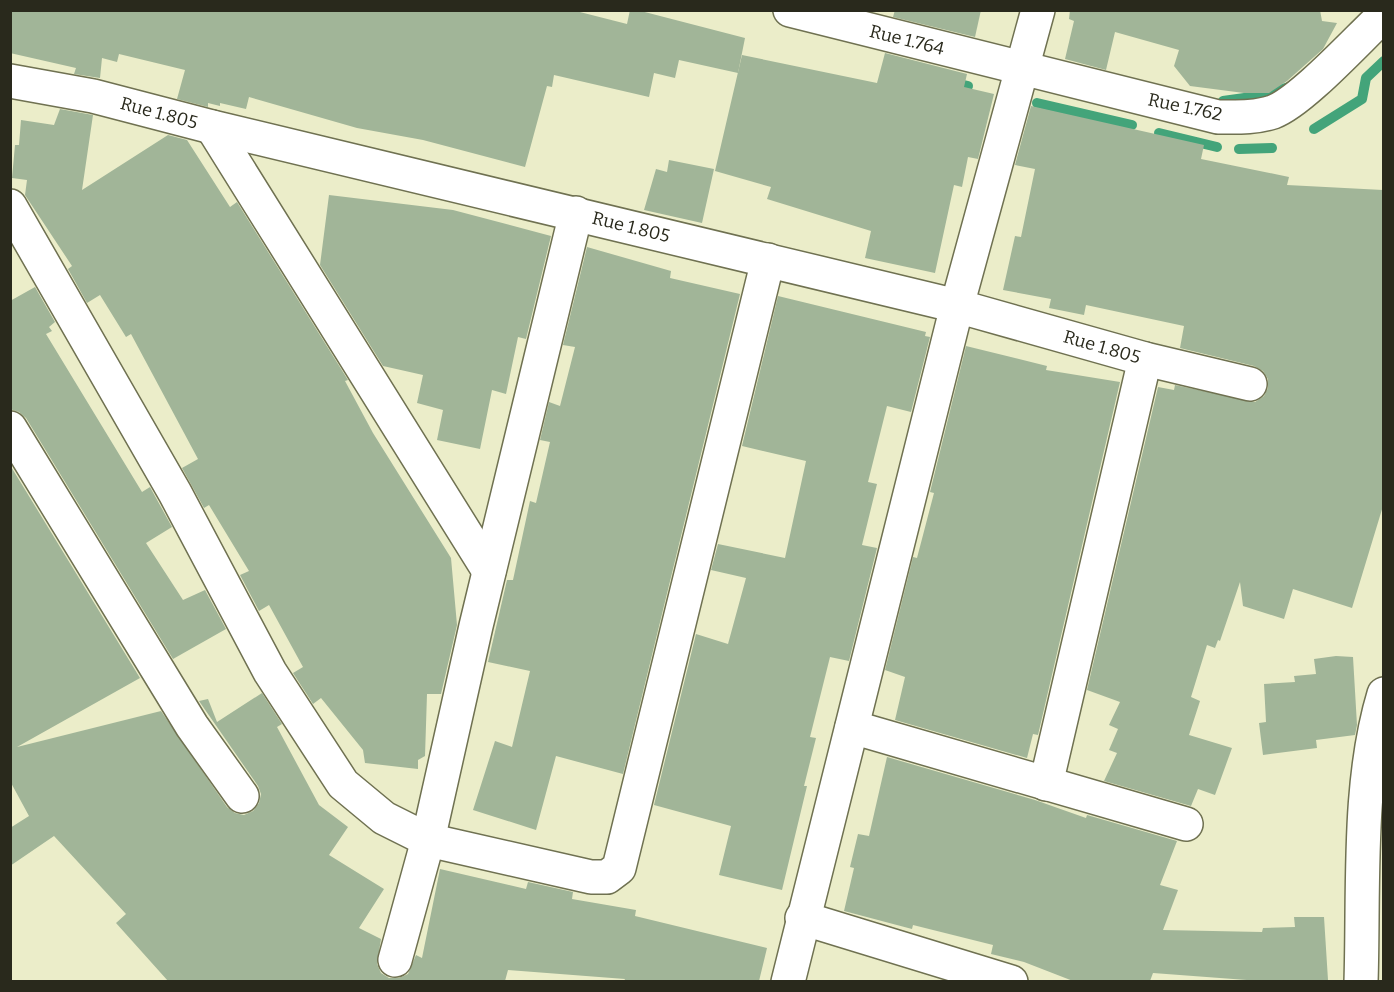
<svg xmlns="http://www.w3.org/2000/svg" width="1394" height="992" font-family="Bitter,serif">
<rect width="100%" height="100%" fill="#ebedc9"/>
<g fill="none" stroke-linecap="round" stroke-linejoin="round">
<!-- stream -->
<g stroke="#43a47a" stroke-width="10">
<path d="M951 82 968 86"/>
<path d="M1223 101 1259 96 1289 87"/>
<path d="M1037 103 1132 125"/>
<path d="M1314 129 1362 99 1366 78 1384 61"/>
<path d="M1159 133 1217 147"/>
<path d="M1239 149 1272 148"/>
</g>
</g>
<!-- building -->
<g fill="#a1b598">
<path d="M10 10H572L627 24 630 10H637L745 38 738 73 679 60 675 78 654 73 649 97 554 75 552 87 547 86 525 167 423 140 357 128 249 97 246 109 220 103V106L208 103V107L177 99 185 70 119 54 117 62 102 58 100 78 74 74 76 68 10 53Z"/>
<path d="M895 10H981L975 37 893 17Z"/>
<path d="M1070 10H1320L1322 21 1337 23 1323 49 1287 81 1269 93H1244L1190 86 1174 66 1179 50 1115 32 1106 70 1065 59 1074 21 1069 19Z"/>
<path d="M885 53 967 74 964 87 994 94 978 159 968 157 962 187 954 185 935 273 865 258 871 231 767 199 771 187 715 171 742 55 877 83Z"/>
<path d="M1031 106 1204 145 1201 159 1289 177 1287 185 1383 190V506L1352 608 1293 589 1284 619 1243 606 1240 582 1220 641 1218 640 1215 648 1207 645 1191 697 1200 701 1189 735 1232 748 1215 795 1198 789 1191 806 1104 781 1117 753 1109 750 1118 729 1109 725 1120 702 1087 690 1158 387 1174 390 1175 385 1255 402 1264 396 1268 388V379L1263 371 1254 366 1180 348 1184 326 1086 305 1084 315 1049 308 1051 299 1003 290 1015 236 1021 237 1035 169 1015 165Z"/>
<path d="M60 109 93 115 82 190 168 135 187 140 230 207 237 202 348 380 345 381 373 433 451 558 457 625 441 694H427L425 756 418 760V769L365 763 363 750 321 698 313 704 293 673 303 667 269 605 259 611 240 575 249 571 209 505 204 508 182 468 198 459 131 334 126 337 100 295 87 303 68 269 72 266 25 195 27 180 12 178 15 145H19L21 120 54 125Z"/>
<path d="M669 160 714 169 702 223 644 210 656 169 667 172Z"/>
<path d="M329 195 453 210 551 236 526 339 518 337 506 394 492 390 480 449 437 440 443 410 417 403 423 375 383 366 320 265Z"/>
<path d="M587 247 671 271 670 278 740 294 623 774 556 756 536 830 473 810 495 741 512 747 530 671 488 662 507 580H513L530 501 536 503 550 442 540 440 549 402 560 406 575 347 563 345Z"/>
<path d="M35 287 55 322 49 327 52 331 46 334 142 492 150 487 172 527 146 543 183 600 205 590 226 629 173 659 26 418 19 412 10 409V301Z"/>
<path d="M778 296 926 332 925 336 930 337 911 412 887 406 868 482 877 484 862 545 877 548 849 661 830 657 810 737 816 738 804 786H807L782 890 719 875 731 826 654 805 696 634 728 644 746 578 711 570 718 544 785 558 806 461 742 446Z"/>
<path d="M966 346 1047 366 1046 370 1120 382 1038 735 1033 734 1027 758 895 720 905 677 885 670 913 557 917 558 934 493 930 492Z"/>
<path d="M10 465 140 678 17 747 161 711 227 807 235 813 244 815 253 811 259 803 261 794 258 786 199 701 208 699 217 722 262 693 282 724 277 727 319 805 348 827 329 855 384 889 359 928 381 939 377 964 381 973 389 978H399L408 974 416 955 422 958 440 869 526 889 528 882 573 892 572 899 636 910 635 916 767 948 759 981H624L625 979 508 970 505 981H168L116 923 126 914 54 836 10 866V828L29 816 10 781Z"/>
<path d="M1336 656 1353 657 1357 725 1355 735 1316 740 1317 748 1263 755 1259 723 1266 722 1264 684 1295 682 1294 676 1316 674 1314 659Z"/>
<path d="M887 757 1035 800 1086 818 1087 815 1177 841 1160 885 1178 890 1163 930 1262 932 1263 928 1295 927 1294 917H1324L1328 980 1260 981 1153 973 1150 981H1073L1024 962 991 954 993 945 913 925 912 929 844 911 854 868 850 867 858 834 869 836Z"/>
</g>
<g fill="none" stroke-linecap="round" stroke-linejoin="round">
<!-- minor casing -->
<g stroke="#6f7151" stroke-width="36">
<g id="minor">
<path d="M790 10 1218 117C1236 117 1255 118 1273 112 1302 101 1358 39 1384 15"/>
<path d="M10 81 93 96 212 127 957 306 1145 359 1250 384"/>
<path d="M212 127 489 571"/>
<path d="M10 206 175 493 270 672 343 784 384 818 428 840 591 877H607L619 868 768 260"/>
<path d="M10 428 192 726 242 796"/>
<path d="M852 727 1186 824"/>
<path d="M1046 784 1145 359"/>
<path d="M802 918 1011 982"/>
<path d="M395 960 428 840 476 626 576 213"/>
<path d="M788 982 957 306 1038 10"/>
<path d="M1361 982C1364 889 1357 783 1384 694"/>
</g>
</g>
<!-- minor -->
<use href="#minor" stroke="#fff" stroke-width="33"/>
</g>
<g text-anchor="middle" stroke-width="4.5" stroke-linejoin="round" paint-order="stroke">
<!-- street labels -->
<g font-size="18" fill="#29291c" stroke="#fff">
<text transform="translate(907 40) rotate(14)" y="6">Rue 1.764</text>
<text transform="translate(1185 107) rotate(12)" y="6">Rue 1.762</text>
<text transform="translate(159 113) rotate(15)" y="6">Rue 1.805</text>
<text transform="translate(631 227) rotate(14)" y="6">Rue 1.805</text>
<text transform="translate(1102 347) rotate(16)" y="6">Rue 1.805</text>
</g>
</g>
<!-- border -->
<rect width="1394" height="992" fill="none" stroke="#29291c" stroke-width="24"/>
</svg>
